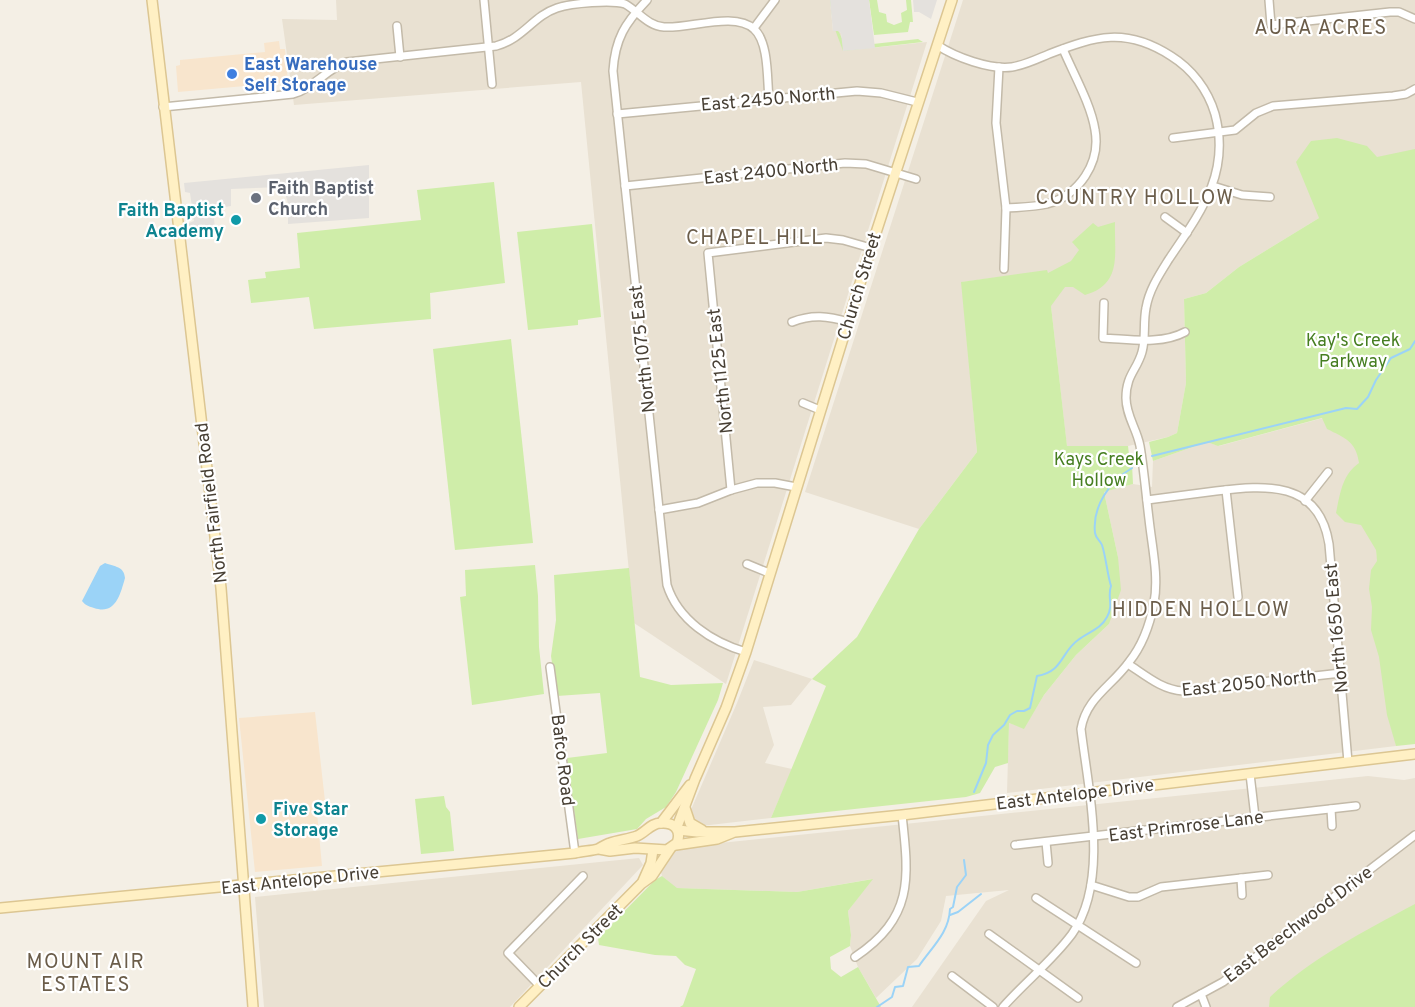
<svg xmlns="http://www.w3.org/2000/svg" width="1415" height="1007" font-family="Overpass,sans-serif">
<rect width="100%" height="100%" fill="#f4efe5"/>
<!-- residential -->
<g fill="#e9e1d2">
<path d="M336 0H830L833 31H838L841 33 843 51 927 42 726 684 634 623 581 82 294 105 282 19 337 20Z"/>
<path d="M963 0H1415V154L1319 218 1239 267 1206 293 1184 299 1186 383 1177 433 1168 437 1128 446 1067 447 1047 271 962 282 977 452 919 529 805 492Z"/>
<path d="M1362 410 1396 746 1007 793 1009 723 1024 728 1044 695 1076 655 1109 624 1118 557 1104 492 1133 484 1152 487 1153 461 1207 442 1219 446 1342 413Z"/>
<path d="M754 660 812 679 791 705 763 707 774 745 765 763 792 769 771 818 701 826 695 824 690 812 737 703Z"/>
<path d="M1368 776 1404 780 1415 778V1007H912L986 901 1009 890 946 896 941 921 917 959 876 998 858 967 850 946 851 935 848 911 872 879 797 892 676 888 662 876 660 869 668 855 681 847Z"/>
<path d="M639 858 643 865 510 1007H264L255 897Z"/>
</g>
<!-- commercial -->
<g fill="#f8e5cd">
<path d="M279 41 280 49H285L288 82 178 92 176 66 180 65V60L265 52 264 43Z"/>
<path d="M315 712 325 801 316 802 322 866 255 872 239 718Z"/>
</g>
<!-- green -->
<g fill="#cfeda9">
<path d="M830 0H833L837 28 846 47 918 39 923 42 843 51 833 24Z"/>
<path d="M869 0H877L879 12 886 14 887 22 894 25 902 22 901 13 907 10 906 0H911L913 22H910L908 32 874 35Z"/>
<path d="M1337 138 1367 146 1377 157 1415 149V744L1396 746 1387 715 1379 657 1371 630 1372 607 1369 589 1371 570 1377 561 1376 550 1361 525 1345 522 1336 513C1340 494 1342 475 1359 463 1356 441 1345 438 1327 429L1322 418 1218 446 1207 442 1153 461 1149 442 1168 437 1177 433 1186 383 1184 299 1206 293 1239 267 1319 218 1296 162 1311 141Z"/>
<path d="M494 182 505 283 430 293 431 319 314 329 309 297 251 303 248 280 266 278 265 272 300 268 297 233 421 220 417 190Z"/>
<path d="M1115 222C1114 254 1123 284 1085 295L1073 287H1065L1051 306 1067 446H1128L1130 464H1132L1133 484 1104 492 1118 557 1121 590 1109 624 1076 655 1044 695 1024 729 1009 723 1008 763 995 767 980 793 966 797 771 818 826 686 812 679 857 637 919 529 977 452 961 282 1047 270 1048 273 1071 261 1079 250 1072 242 1093 223 1098 227Z"/>
<path d="M592 224 601 317 578 320V325L528 330 517 232Z"/>
<path d="M511 339 533 543 455 550 433 349Z"/>
<path d="M535 565 538 596 539 647 544 694 472 705 460 597 466 596 465 570Z"/>
<path d="M629 568 640 677 671 685 723 683 718 700 676 792 666 807 646 819 637 829 578 839 567 758 607 753 600 693 557 696 551 656 556 620 554 575Z"/>
<path d="M444 796 446 807 450 812 454 851 421 854 415 799Z"/>
<path d="M662 876 677 888 797 892 873 879 848 911 851 935 850 946 830 957 831 969 841 977 858 967 881 1007H680L683 1005 696 969 685 965 676 956 655 955 599 945 598 938 655 880Z"/>
<path d="M1415 904V1007H1269L1270 997C1312 958 1364 931 1415 904Z"/>
</g>
<!-- parking -->
<g fill="#e4e1dd">
<path d="M830 0H869L875 48 843 51 841 33 838 31H833Z"/>
<path d="M913 0H937L931 19 919 12H914Z"/>
<path d="M369 165V218L288 224V203L283 187 231 189V206L213 209 215 228 189 230V223L194 221 190 193 185 192 184 183Z"/>
</g>
<!-- water -->
<path fill="#9bd3f7" d="M105 563C115 567 124 566 125 578 120 596 115 615 94 608 88 606 85 605 82 601L100 566Z"/>
<g fill="none" stroke-linecap="round" stroke-linejoin="round">
<!-- stream -->
<g stroke="#9bd3f7" stroke-width="2">
<path d="M1152 456 1346 408 1357 409 1368 397 1376 380 1391 358 1410 349 1415 341"/>
<path d="M974 792 986 763 988 745 993 735 1004 725 1010 715 1017 711H1024L1030 708 1037 676C1063 672 1061 652 1078 640 1088 632 1101 629 1107 617 1114 605 1107 597 1111 586 1107 573 1106 557 1102 545 1100 540 1096 539 1095 533 1092 506 1110 481 1132 468"/>
<path d="M950 915 958 912 981 894"/>
<path d="M877 1007 892 997 895 987 903 986 908 967 919 966C932 947 949 933 950 909L953 907 957 887 966 875 964 860"/>
</g>
<!-- street casing -->
<g stroke="#c3baa9" stroke-width="10">
<g id="street">
<path d="M484 0 492 84"/>
<path d="M647 0C625 23 615 39 613 71L667 585C678 620 712 642 746 652"/>
<path d="M1269 0 1271 25 1390 12H1399L1415 19"/>
<path d="M397 26 400 57"/>
<path d="M754 28 775 0"/>
<path d="M937 45C955 57 990 70 1012 67 1025 65 1037 59 1049 54 1096 36 1126 27 1171 56 1192 69 1208 90 1215 114 1231 173 1200 213 1169 259 1159 275 1149 290 1146 308 1143 323 1146 338 1142 352 1137 370 1126 375 1126 398 1126 416 1137 429 1140 446 1144 470 1146 495 1149 519 1152 547 1159 576 1154 603 1150 624 1142 646 1129 662 1112 686 1086 698 1081 729 1088 789 1110 881 1072 934 1052 961 1025 982 1003 1007"/>
<path d="M999 67 996 123 1006 208 1004 269"/>
<path d="M163 107 293 94C314 88 326 69 347 62L496 46C523 39 533 16 557 8 572 3 612 0 625 4 639 12 648 26 664 27 689 29 735 11 754 29 769 42 767 80 769 99"/>
<path d="M617 114 857 91 881 93 917 102"/>
<path d="M1173 138 1235 130 1256 113 1273 106 1393 96 1406 94 1415 89"/>
<path d="M625 186 845 163 866 164 916 179"/>
<path d="M1213 186 1242 195 1270 197"/>
<path d="M1006 208C1020 207 1034 207 1047 204 1079 195 1101 163 1095 130 1091 104 1073 73 1063 49"/>
<path d="M1165 217 1187 233"/>
<path d="M1104 303 1103 338C1129 339 1161 345 1185 332"/>
<path d="M792 322C812 314 828 316 849 322"/>
<path d="M803 403 820 410"/>
<path d="M731 490 708 253 826 238 843 240 871 248"/>
<path d="M1226 490 1238 597"/>
<path d="M1147 500C1170 497 1193 494 1216 491 1265 485 1319 480 1329 544L1348 762"/>
<path d="M1305 501 1328 472"/>
<path d="M659 510 698 503 731 490 757 483H775L796 487"/>
<path d="M747 564 769 573"/>
<path d="M1128 664C1145 675 1162 690 1183 691L1341 673"/>
<path d="M550 667 575 853"/>
<path d="M1250 774 1255 817"/>
<path d="M1331 809 1332 826"/>
<path d="M1046 842 1048 863"/>
<path d="M1015 845 1356 806"/>
<path d="M1241 878 1242 895"/>
<path d="M1091 885 1129 897H1138L1161 887 1268 875"/>
<path d="M1036 898 1136 963"/>
<path d="M989 934 1078 998"/>
<path d="M855 957C914 917 909 879 902 815"/>
<path d="M952 976 993 1007"/>
<path d="M540 986 508 953 583 876"/>
<path d="M1201 994 1206 1007"/>
<path d="M1177 1007 1223 982 1415 835"/>
</g>
</g>
<!-- secondary casing -->
<g stroke="#dcc692" stroke-width="12">
<g id="secondary">
<path d="M152 0 221 588 253 1007"/>
<path d="M685 808 690 823 702 830"/>
<path d="M661 823 690 785"/>
<path d="M677 827 695 779 726 708 746 652 871 248 952 0"/>
<path d="M678 830 697 832H735L902 815 1415 754"/>
<path d="M676 845 717 839 732 833"/>
<path d="M643 881 651 863 653 850"/>
<path d="M0 908 575 853C582 851 591 851 598 849 602 847 606 844 610 843 619 840 629 839 637 836 646 832 651 823 661 823 674 822 682 830 677 843L667 850 635 848 610 851 599 849"/>
<path d="M519 1007 641 884 652 876 670 849"/>
</g>
</g>
<!-- street -->
<use href="#street" stroke="#fff" stroke-width="7"/>
<!-- secondary -->
<use href="#secondary" stroke="#fff0c4" stroke-width="9"/>
</g>
<!-- markers -->
<circle fill="#3f7fe0" stroke="#fff" stroke-width="2" cx="232" cy="74" r="6"/>
<circle fill="#6b7280" stroke="#fff" stroke-width="2" cx="256" cy="198" r="6"/>
<g fill="#0f9aa8" stroke="#fff" stroke-width="2">
<circle cx="236" cy="220" r="6"/>
<circle cx="261" cy="819" r="6"/>
</g>
<g text-anchor="middle" stroke-width="4.5" stroke-linejoin="round" paint-order="stroke">
<!-- shop labels -->
<g font-size="18" font-weight="bold" fill="#366cbe" stroke="#fff" text-anchor="start">
<text x="244" y="70">East Warehouse<tspan x="244" dy="21">Self Storage</tspan></text>
</g>
<!-- street labels -->
<g font-size="18" fill="#473f34" stroke="#fff">
<text transform="translate(768 99) rotate(-5)" y="6">East 2450 North</text>
<text transform="translate(771 171) rotate(-6)" y="6">East 2400 North</text>
<text transform="translate(859 286) rotate(-73)" y="6">Church Street</text>
<text transform="translate(642 349) rotate(-96)" y="6">North 1075 East</text>
<text transform="translate(720 371) rotate(-96)" y="6">North 1125 East</text>
<text transform="translate(211 503) rotate(-97)" y="6">North Fairfield Road</text>
<text transform="translate(1336 628) rotate(-95)" y="6">North 1650 East</text>
<text transform="translate(1249 683) rotate(-6)" y="6">East 2050 North</text>
<text transform="translate(563 760) rotate(83)" y="6">Bafco Road</text>
<text transform="translate(1075 794) rotate(-7)" y="6">East Antelope Drive</text>
<text transform="translate(1186 826) rotate(-7)" y="6">East Primrose Lane</text>
<text transform="translate(300 880) rotate(-6)" y="6">East Antelope Drive</text>
<text transform="translate(1298 924) rotate(-37)" y="6">East Beechwood Drive</text>
<text transform="translate(580 946) rotate(-45)" y="6">Church Street</text>
</g>
<!-- worship labels -->
<g font-size="18" font-weight="bold" fill="#5b616d" stroke="#fff" text-anchor="start">
<text x="268" y="194">Faith Baptist<tspan x="268" dy="21">Church</tspan></text>
</g>
<!-- culture labels -->
<g font-size="18" font-weight="bold" fill="#0d838f" stroke="#fff" text-anchor="end">
<text x="224" y="216">Faith Baptist<tspan x="224" dy="21">Academy</tspan></text>
<text x="273" y="815" text-anchor="start">Five Star<tspan x="273" dy="21">Storage</tspan></text>
</g>
<!-- park labels -->
<g font-size="18" fill="#467e21" stroke="#fff">
<text x="1353" y="346">Kay's Creek<tspan x="1353" dy="21">Parkway</tspan></text>
<text x="1099" y="465">Kays Creek<tspan x="1099" dy="21">Hollow</tspan></text>
</g>
<!-- neighbourhood labels -->
<g font-size="20" letter-spacing="1.5" fill="#6b5d4a" stroke="#fff">
<text x="1321" y="34">AURA ACRES</text>
<text x="1135" y="204">COUNTRY HOLLOW</text>
<text x="755" y="244">CHAPEL HILL</text>
<text x="1201" y="616">HIDDEN HOLLOW</text>
<text x="86" y="968">MOUNT AIR<tspan x="86" dy="23">ESTATES</tspan></text>
</g>
</g>
</svg>
